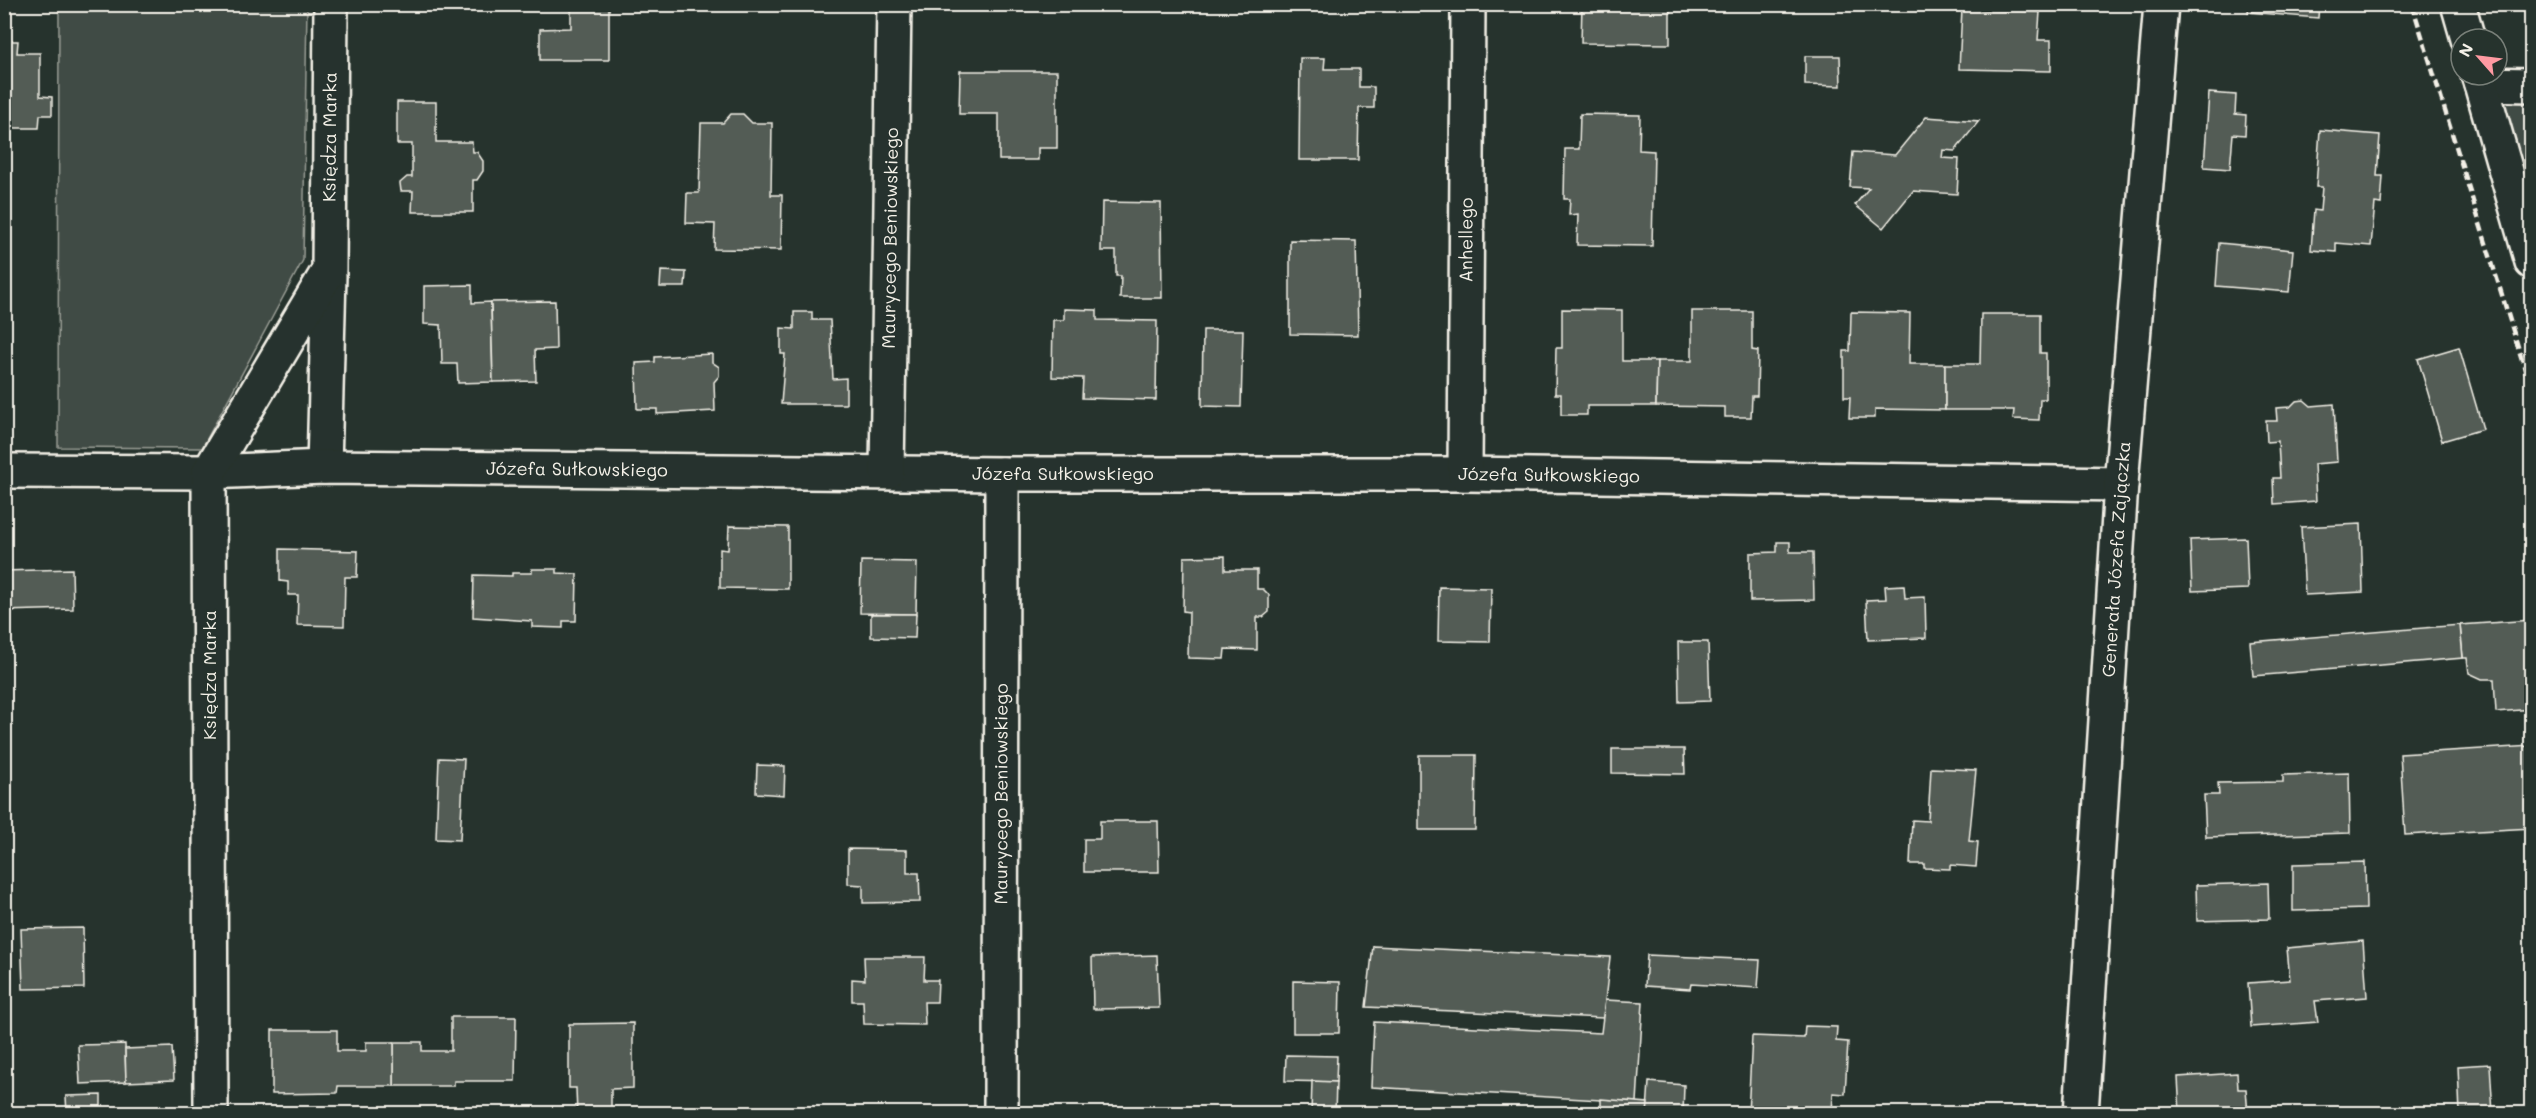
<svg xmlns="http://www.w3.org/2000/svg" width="2536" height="1118" font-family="Mali,sans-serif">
<rect width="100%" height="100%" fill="#26332d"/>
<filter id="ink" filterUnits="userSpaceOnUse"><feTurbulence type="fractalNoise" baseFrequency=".0167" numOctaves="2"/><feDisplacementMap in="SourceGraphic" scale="12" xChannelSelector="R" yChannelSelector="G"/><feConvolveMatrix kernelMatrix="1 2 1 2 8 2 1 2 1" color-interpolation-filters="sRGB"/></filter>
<g filter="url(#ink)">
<!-- green -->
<g fill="#414b45" stroke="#9a9e96" stroke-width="1.5">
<path d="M59 5H307L303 260 202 448 58 447Z"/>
<path d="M2497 102H2531V222Z"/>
</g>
<!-- building -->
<g fill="#525c55" stroke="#f4f1e8" stroke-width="1.5">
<path d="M571 4H609V60H540V29L571 28Z"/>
<path d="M1582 4H1670V44L1581 43Z"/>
<path d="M1962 4H2040V12L1962 9Z"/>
<path d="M2249 4H2319L2318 18 2248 12Z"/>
<path d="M1962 9 2040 12 2038 40H2051V71L1959 69Z"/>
<path d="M4 41H18L17 53H40V96L52 97V115H40L39 128H4Z"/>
<path d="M1805 56H1840L1841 86 1805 85Z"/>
<path d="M1300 58H1325L1324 69H1359V87H1374V108H1359L1358 160H1299Z"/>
<path d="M960 71H1057V148H1038V160H999V114H959Z"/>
<path d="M2209 93 2236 95 2235 114 2246 115 2245 135 2233 134 2230 169 2204 167Z"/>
<path d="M397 102H436V142H472L473 152H477L483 161V171L477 180H473V212H412L413 191H401L400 183 407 177H412V144H397Z"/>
<path d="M731 114H743L752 123H772L771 195H782L781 250 714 249 715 224 686 223 687 193H699L701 123H723Z"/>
<path d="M1580 114 1640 115 1639 150 1654 151 1652 246 1577 245 1578 214 1569 215 1570 199H1564L1565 149H1579Z"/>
<path d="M1926 117 1979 121 1955 151 1943 150 1942 158 1959 159 1957 194 1913 191 1883 228 1855 205 1869 188 1850 187 1853 152 1895 155Z"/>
<path d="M2320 130 2380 135 2377 176H2383L2381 204 2375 203 2371 246 2336 243V252L2311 250 2314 210 2320 211 2322 187H2316Z"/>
<path d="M1102 202 1161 203 1162 298H1120L1121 276H1116V251H1101Z"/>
<path d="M1290 240 1356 241 1358 335 1290 334Z"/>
<path d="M2219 243 2293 250 2289 292 2216 286Z"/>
<path d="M661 271 686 272 685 287H660Z"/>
<path d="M472 285V303L491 302 493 382 458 383 457 364H442L441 325 424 324V286Z"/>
<path d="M555 301 556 349 535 350 536 381 493 382 491 302Z"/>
<path d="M1064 309 1097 310V320L1157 321 1156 400 1082 398 1083 378 1052 377 1053 320H1064Z"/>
<path d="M1562 309 1622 310V361H1657L1656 406H1587V415H1561V394H1555L1556 348H1562Z"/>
<path d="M1692 311H1752V350L1758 351 1757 396H1752L1751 417H1725V407L1656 406 1657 361H1692Z"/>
<path d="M794 312H812V320H830L833 379 846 378V404H781L785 354H781V328L794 329Z"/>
<path d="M1851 312 1910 313 1909 364H1945V410L1875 409V418H1849L1850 397H1844V351H1850Z"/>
<path d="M1981 314H2040V353H2046V399H2040L2039 420 2013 419 2014 410H1945V364H1980Z"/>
<path d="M1203 330H1243L1241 407 1202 406Z"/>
<path d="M2459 347 2483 429 2442 441 2418 359Z"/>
<path d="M712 354V362L719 367V376L714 382 715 411 657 414V409H637L636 363 655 362V357Z"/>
<path d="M2304 400 2311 406 2334 404 2337 462 2314 464 2316 501 2274 504 2273 478H2280L2278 441 2267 442 2266 421H2277L2276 408 2290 407 2296 401Z"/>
<path d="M2361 524 2363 592 2305 595 2301 527Z"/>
<path d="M729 526 788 527V589L720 588V549L728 550Z"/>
<path d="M2246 538 2248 589 2192 591 2190 540Z"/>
<path d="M1777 542H1790V552H1813L1814 600 1750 601V553L1777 552Z"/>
<path d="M280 549 358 551 357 577H345L344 626 297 625 298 595H288V582L280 581Z"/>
<path d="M1225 556V570H1257V589H1263L1269 595V612L1263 617H1257V650L1225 649 1224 659 1188 658 1189 612 1183 611 1184 557Z"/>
<path d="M861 561 917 562 916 614 860 613Z"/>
<path d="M72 569 73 609 4 611V571Z"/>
<path d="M532 569H557V573L577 574 576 621H563V628L532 627V621L473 617 474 575 512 576V573H532Z"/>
<path d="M1904 585 1905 598 1925 597 1926 638 1868 640 1866 600 1886 599 1885 586Z"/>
<path d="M1439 587 1491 588 1490 642 1438 641Z"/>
<path d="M871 614H916L915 638 871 637Z"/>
<path d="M2532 620V709L2496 712 2494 679H2482L2469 673 2467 658H2463L2460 625Z"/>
<path d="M2460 625 2463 658 2253 676 2250 642Z"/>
<path d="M1678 642H1708L1710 701 1679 702Z"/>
<path d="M2532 746V828L2405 835 2400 754Z"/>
<path d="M1612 749H1684L1685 774 1612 773Z"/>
<path d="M1419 755H1476L1475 830H1419Z"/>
<path d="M439 758 464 759 460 840 436 839Z"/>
<path d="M757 765 785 766 784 795 756 793Z"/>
<path d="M1931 768 1976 770 1969 841 1978 842 1976 867 1950 865V869L1924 868V864H1910L1912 820 1928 821Z"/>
<path d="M2349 773 2350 833 2206 837 2204 795H2219L2218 783 2283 782V775Z"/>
<path d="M1100 821H1158L1159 872H1084V839H1100Z"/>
<path d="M848 849 907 850V873H919L920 902 863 903V885L848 884Z"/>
<path d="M2365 862 2366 909 2293 911V864Z"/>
<path d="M2268 883 2269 919 2197 921 2196 885Z"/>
<path d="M83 928 84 988 23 989 21 929Z"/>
<path d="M2363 941 2367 997 2315 1001 2318 1022 2251 1027 2248 983 2290 980 2287 948Z"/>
<path d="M1373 946 1610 957 1603 1018 1366 1007Z"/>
<path d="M1157 955 1159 1008 1093 1009 1092 957Z"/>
<path d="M1647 955 1760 960 1758 988 1691 984 1690 989 1645 986Z"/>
<path d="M864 957H925L924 980H938L937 1002H924L925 1025 864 1024 863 1001H852V979L865 980Z"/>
<path d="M1293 981 1340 982 1339 1033H1293Z"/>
<path d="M1605 1000 1643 1002 1637 1102 1371 1087 1374 1022 1601 1033Z"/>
<path d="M451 1017H516L515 1081H454V1086H394V1042H422V1051H451Z"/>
<path d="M633 1023V1088L611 1089V1114H577L576 1088H569V1024Z"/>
<path d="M1805 1026 1837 1027 1836 1041 1848 1042 1845 1094 1833 1093 1832 1114H1748L1752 1036 1804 1038Z"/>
<path d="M272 1030H337V1051H366V1042H394V1086H338L337 1093 272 1094Z"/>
<path d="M125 1044 126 1082 80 1084 78 1045Z"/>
<path d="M172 1047 174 1080 126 1082 125 1049Z"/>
<path d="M1286 1055 1337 1056 1336 1082 1285 1081Z"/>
<path d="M2490 1064 2493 1114H2460L2458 1066Z"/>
<path d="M2237 1073 2238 1089H2246L2248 1114H2180L2178 1077Z"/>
<path d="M1312 1081 1336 1082 1335 1114H1311Z"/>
<path d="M1649 1082 1684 1085 1683 1114 1647 1111Z"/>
<path d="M101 1095V1114H67L66 1096Z"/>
<path d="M1601 1099 1648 1103 1647 1114H1601Z"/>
</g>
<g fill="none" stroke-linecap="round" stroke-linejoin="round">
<!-- minor casing -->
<g stroke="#f4f1e8" stroke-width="38">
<g id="minor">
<path d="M2458 4 2468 39"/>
<path d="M2478 75 2481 84 2532 85"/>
<path d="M2481 84 2532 262"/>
<path d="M324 467 329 275"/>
<path id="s1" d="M4 471 209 472 324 467 1002 474H1465L2121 484"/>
<path id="s2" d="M887 472 894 4"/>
<path id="s3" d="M1465 474 1468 4"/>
<path id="s4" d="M211 1114 209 472 329 270 331 4"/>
<path id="s5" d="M1001 1114 1002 474"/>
<path id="s6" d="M2081 1114 2121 484 2161 4"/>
</g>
</g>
<!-- minor -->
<use href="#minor" stroke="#26332d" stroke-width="33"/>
<!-- rail -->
<path stroke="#f4f1e8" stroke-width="4.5" stroke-dasharray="9 4.5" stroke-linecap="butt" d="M2412 4 2532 392"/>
</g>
</g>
<g text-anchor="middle" stroke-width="4.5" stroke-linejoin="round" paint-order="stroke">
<!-- street labels -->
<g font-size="18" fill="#f4f1e8" stroke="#26332d">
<text dy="6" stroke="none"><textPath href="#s4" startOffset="1010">Księdza Marka</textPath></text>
<text dy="6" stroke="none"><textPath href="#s2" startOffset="234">Maurycego Beniowskiego</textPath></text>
<text dy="6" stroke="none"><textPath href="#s3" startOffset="234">Anhellego</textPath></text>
<text dy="6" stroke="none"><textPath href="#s1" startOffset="573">Józefa Sułkowskiego</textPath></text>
<text dy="6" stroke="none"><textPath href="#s1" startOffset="1059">Józefa Sułkowskiego</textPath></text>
<text dy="6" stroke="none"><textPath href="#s1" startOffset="1545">Józefa Sułkowskiego</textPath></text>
<text dy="6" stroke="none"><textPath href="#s6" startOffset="556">Generała Józefa Zajączka</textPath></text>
<text transform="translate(210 675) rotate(-90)" y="6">Księdza Marka</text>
<text dy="6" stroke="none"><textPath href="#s5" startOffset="320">Maurycego Beniowskiego</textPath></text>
</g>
</g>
<!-- margin -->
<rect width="2536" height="1118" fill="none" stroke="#26332d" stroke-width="24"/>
<rect x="12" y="12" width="2512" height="1094" fill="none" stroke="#f4f1e8" stroke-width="2" filter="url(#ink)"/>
<!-- north arrow -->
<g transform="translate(2479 57) rotate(298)"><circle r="28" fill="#26332d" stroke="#787f78" stroke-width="1.5"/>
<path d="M0-4.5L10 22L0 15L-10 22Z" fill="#ff9aa2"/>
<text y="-9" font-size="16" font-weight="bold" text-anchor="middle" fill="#f4f1e8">N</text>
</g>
</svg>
